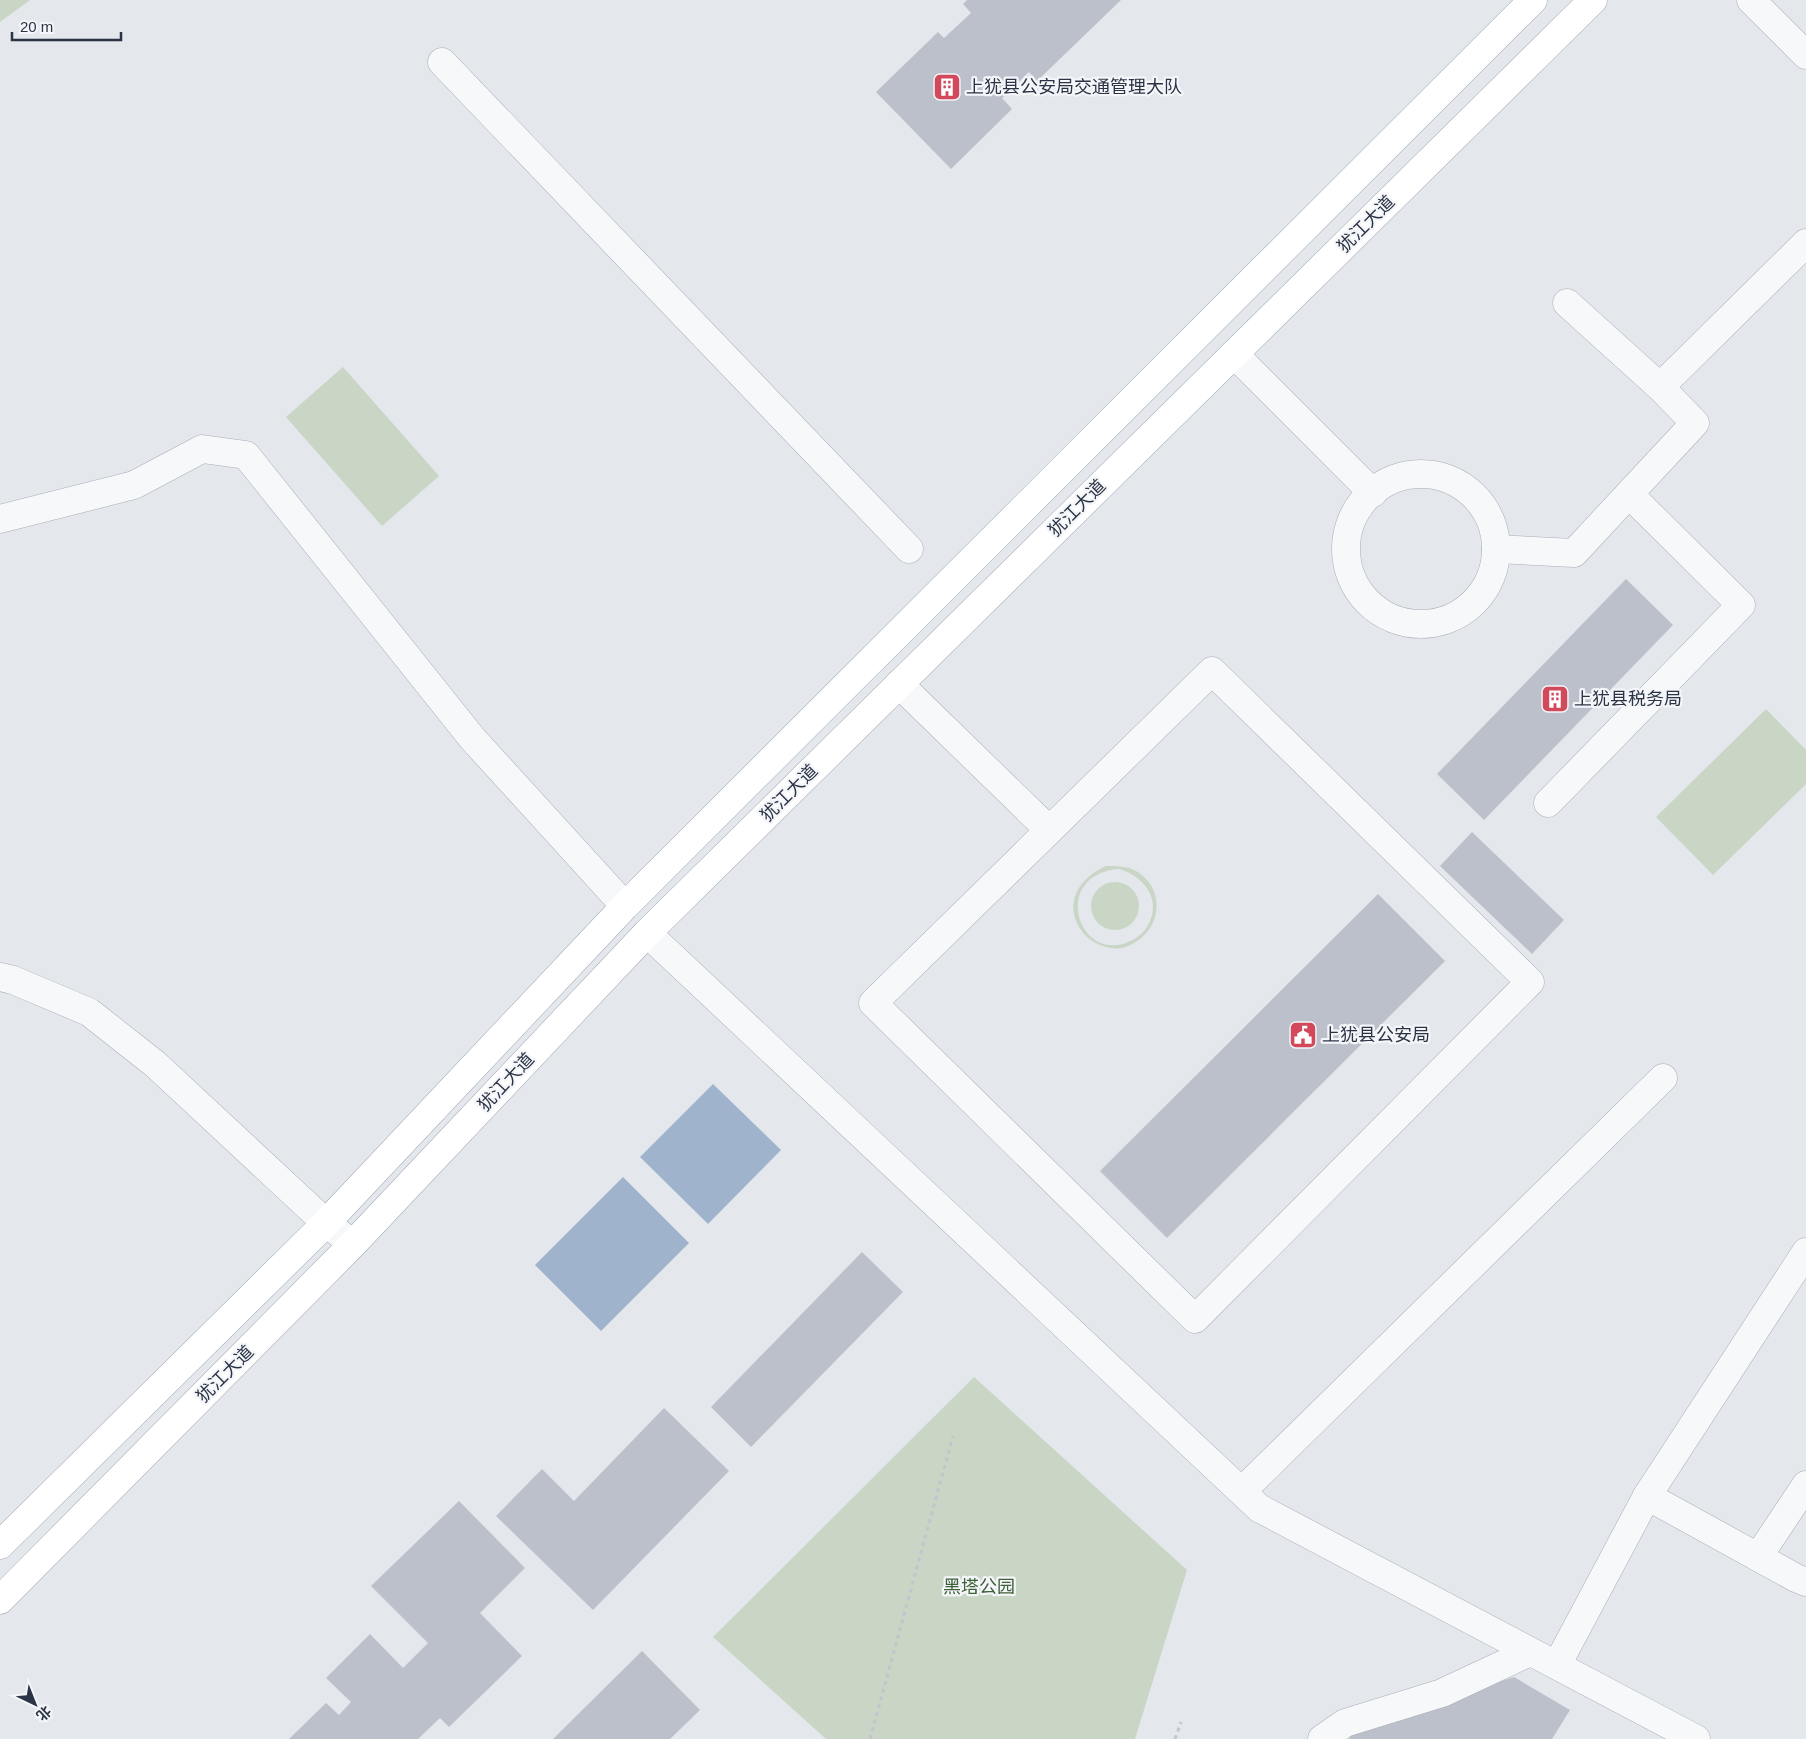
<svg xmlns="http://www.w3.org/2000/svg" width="1806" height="1739" font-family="Helvetica,'Noto Sans SC',sans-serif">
<rect width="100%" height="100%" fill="#e4e7ec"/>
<!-- green -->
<g fill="#c9d6c5" fill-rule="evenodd">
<path d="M0 0H30L0 22Z"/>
<path d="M343 367 439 476 382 526 286 417Z"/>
<path d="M1766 709 1806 750V784L1713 875 1656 817Z"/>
<path d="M1106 866C1116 866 1127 866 1136 871 1168 890 1161 933 1128 946 1122 949 1113 949 1106 947 1096 944 1087 939 1081 930 1063 903 1079 878 1106 866ZM1119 869C1147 877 1164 904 1145 930 1140 936 1133 940 1126 943 1076 960 1052 874 1119 869Z"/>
<circle cx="1115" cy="906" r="24"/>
<path d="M974 1377 1187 1570 1135 1739H826L713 1637Z"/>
</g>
<!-- water -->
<g fill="#9fb4cc">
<path d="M713 1084 781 1150 708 1224 640 1157Z"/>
<path d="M623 1177 689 1243 601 1331 535 1265Z"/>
</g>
<!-- building -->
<g fill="#bbc0ca">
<path d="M967 0H1121L1037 81 1029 72 1002 98 1012 109 951 169 876 92 938 32 944 38 971 13 963 4Z"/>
<path d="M1626 579 1673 625 1484 820 1437 774Z"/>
<path d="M1472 832 1564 920 1532 954 1440 866Z"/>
<path d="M1378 894 1445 961 1167 1238 1100 1171Z"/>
<path d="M862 1252 903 1292 751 1447 711 1407Z"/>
<path d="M664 1408 729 1471 593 1610 496 1516 542 1469 574 1501Z"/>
<path d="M459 1501 525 1568 480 1613 522 1656 449 1727 440 1718 418 1739H289L326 1703 339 1715 351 1702 326 1678 370 1634 403 1668 428 1643 371 1586Z"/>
<path d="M642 1651 700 1710 670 1739H553Z"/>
<path d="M1514 1677 1570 1710 1552 1739H1350L1347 1731Z"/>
</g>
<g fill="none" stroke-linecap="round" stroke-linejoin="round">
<!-- minor casing -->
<g stroke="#a9aeb7" stroke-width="29">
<g id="minor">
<path d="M1751 0 1806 55"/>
<path d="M442 62 909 549"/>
<path d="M1567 303 1660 387"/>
<path d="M1234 354 1373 493"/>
<circle cx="1421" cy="549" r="75"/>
<path d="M0 519 134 485 202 449 246 455 472 738 625 906"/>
<path d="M1496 549 1574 553 1695 423 1660 387 1806 243"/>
<path d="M1212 671 1530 982 1195 1319 873 1003Z"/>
<path d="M899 684 1049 830"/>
<path d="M1548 803 1741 605 1629 494"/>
<path d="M647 933 1259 1508 1696 1739"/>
<path d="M1242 1491 1663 1078"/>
<path d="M1647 1496 1806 1252"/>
<path d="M1758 1557 1806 1485"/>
<path d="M1557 1665 1647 1496 1796 1578 1806 1582"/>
<path d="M1322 1739 1345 1723 1442 1693 1530 1652"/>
</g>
</g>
<!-- tertiary casing -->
<g stroke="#a9aeb7" stroke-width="29">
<path id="tertiary" d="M0 977 13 980 89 1012 155 1064 326 1223 353 1244"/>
</g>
<!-- primary casing -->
<g stroke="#a3abb8" stroke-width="29">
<g id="primary">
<path d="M0 1545 326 1223 625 906 1533 0"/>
<path d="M0 1600 353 1244 647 933 1593 0"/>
</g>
</g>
<!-- path -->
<g stroke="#c2c5cb" stroke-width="3" stroke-dasharray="4 4" stroke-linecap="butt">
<path d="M870 1739 953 1436"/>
<path d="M1175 1739 1181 1722"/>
</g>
<!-- minor -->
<use href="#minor" stroke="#f7f8fa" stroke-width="28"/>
<!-- tertiary -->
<use href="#tertiary" stroke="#f7f8fa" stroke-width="28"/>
<!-- primary -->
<use href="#primary" stroke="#fff" stroke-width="28"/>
</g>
<!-- icons -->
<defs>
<g id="building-square" transform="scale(1.4375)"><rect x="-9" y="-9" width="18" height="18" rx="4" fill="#d1495b" stroke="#f4f6f9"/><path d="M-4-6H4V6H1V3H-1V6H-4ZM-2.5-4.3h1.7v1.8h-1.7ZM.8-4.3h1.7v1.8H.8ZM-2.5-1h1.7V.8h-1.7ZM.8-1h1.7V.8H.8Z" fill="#fff"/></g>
<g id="civic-square" transform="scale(1.4375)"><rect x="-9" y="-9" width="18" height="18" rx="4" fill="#d1495b" stroke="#f4f6f9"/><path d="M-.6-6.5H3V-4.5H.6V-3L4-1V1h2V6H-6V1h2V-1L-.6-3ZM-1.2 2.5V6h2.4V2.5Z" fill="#fff"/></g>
</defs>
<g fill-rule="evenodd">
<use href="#building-square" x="947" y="87"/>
<use href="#building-square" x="1555" y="699"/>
<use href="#civic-square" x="1303" y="1035"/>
</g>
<g text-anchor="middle" stroke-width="4.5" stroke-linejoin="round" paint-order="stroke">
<!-- poi labels -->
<g font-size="18" fill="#2b3445" stroke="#f4f6f9" text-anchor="start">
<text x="966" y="93">上犹县公安局交通管理大队</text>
<text x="1574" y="705">上犹县税务局</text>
<text x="1322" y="1041">上犹县公安局</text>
</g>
<!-- street labels -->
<g font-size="18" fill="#2b3445" stroke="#f4f6f9">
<text transform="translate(1366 224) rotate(-45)" y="6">犹江大道</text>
<text transform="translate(1077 508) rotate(-45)" y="6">犹江大道</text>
<text transform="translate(789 793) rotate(-45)" y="6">犹江大道</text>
<text transform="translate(506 1082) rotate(-47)" y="6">犹江大道</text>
<text transform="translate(225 1374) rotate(-45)" y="6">犹江大道</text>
</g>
<!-- park labels -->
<g font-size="18" fill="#3f6138" stroke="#f4f6f9">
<text x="979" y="1593">黑塔公园</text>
</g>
</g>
<!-- north arrow -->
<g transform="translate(35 1704) rotate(137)" stroke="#f4f6f9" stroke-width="4" paint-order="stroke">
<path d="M0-4L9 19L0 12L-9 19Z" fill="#2b3445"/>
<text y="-8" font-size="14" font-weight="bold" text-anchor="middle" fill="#2b3445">北</text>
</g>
<!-- scale -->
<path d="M12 32v8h109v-8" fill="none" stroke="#2b3445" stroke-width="2.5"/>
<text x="20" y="32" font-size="15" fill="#2b3445" stroke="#f4f6f9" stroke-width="4" paint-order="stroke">20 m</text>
</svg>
